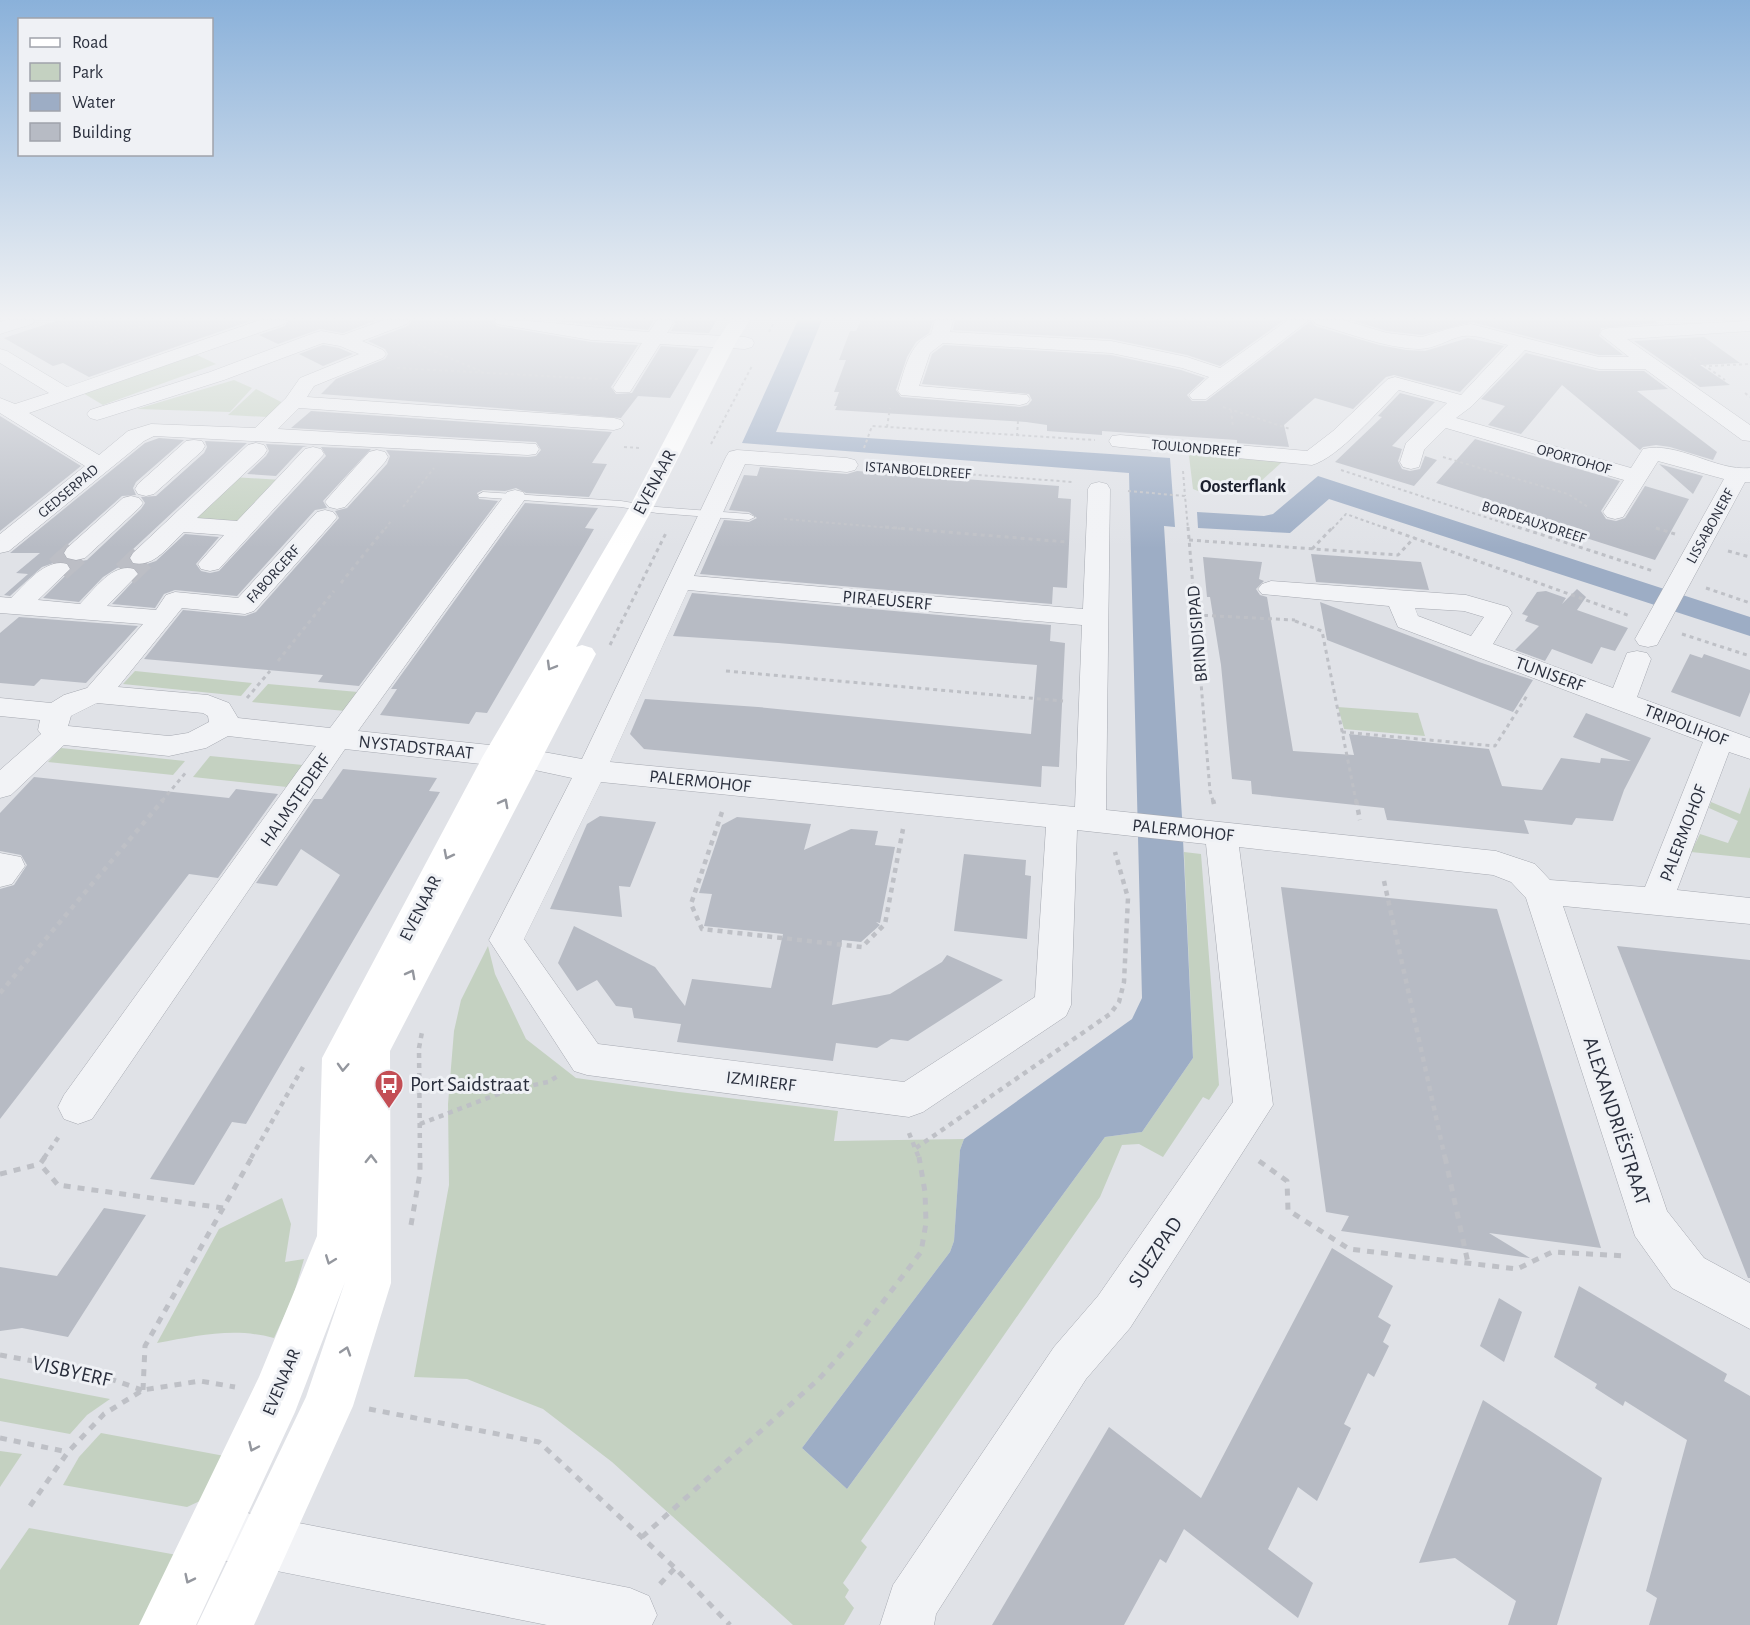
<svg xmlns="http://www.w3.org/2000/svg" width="1750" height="1625" font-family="'Alegreya Sans',sans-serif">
<rect width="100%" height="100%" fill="#e0e2e7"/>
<!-- green -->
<g fill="#c4d1c1">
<path d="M195 354 216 364 103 405 83 393Z"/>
<path d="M234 380 252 388 230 412 137 409Z"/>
<path d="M256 389 283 403 268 417 228 415Z"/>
<path d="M1194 453 1282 462 1248 493 1243 495 1198 491 1193 489 1189 456Z"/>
<path d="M233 477 282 480 239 525 187 521Z"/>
<path d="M135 671 252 683 241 696 123 684Z"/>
<path d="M268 684 358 692 345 711 252 702Z"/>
<path d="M1338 707 1418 713 1425 736 1344 729Z"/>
<path d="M61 748 185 761 173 775 48 762Z"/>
<path d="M210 756 303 765 287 787 193 777Z"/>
<path d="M1750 787V858L1691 852 1700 834 1728 843 1738 821 1709 808 1711 802 1740 814Z"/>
<path d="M1184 852 1201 854 1219 1085 1209 1100 1203 1097 1163 1157 1139 1144 1122 1145 1100 1197 861 1541 867 1547 843 1583 849 1590 845 1597 854 1608 844 1625H793L612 1462 543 1409 467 1379 414 1377 449 1185 448 1104 454 1031 461 1000 488 946 495 974 526 1039 576 1078 679 1092 838 1111 834 1141 964 1139 960 1150 954 1241 950 1252 802 1448 847 1489 1105 1137 1142 1132 1193 1058Z"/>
<path d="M282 1198 291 1224 285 1262 304 1259 293 1297 274 1338C232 1327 198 1336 157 1343L219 1229Z"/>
<path d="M0 1378 110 1399 87 1415 70 1434 0 1421Z"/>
<path d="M101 1433 230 1457 213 1495 187 1507 63 1485 79 1457Z"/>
<path d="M0 1451 22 1454 0 1487Z"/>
<path d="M29 1528 177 1555 141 1625H0V1570Z"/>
</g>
<!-- water -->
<g fill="#9dadc5">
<path d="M798 320H822L776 432 1170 458 1175 527 1164 526 1182 817 1193 1058 1142 1132 1105 1137 847 1489 802 1448 950 1252 954 1241 960 1150 964 1139 1132 1019 1142 998 1129 473 742 443Z"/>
<path d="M1318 476 1750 617V636L1329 499 1290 533 1198 528 1197 512 1264 516 1273 514Z"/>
</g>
<!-- building -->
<g fill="#b7bbc4">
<path d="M59 320H253L89 377 63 363 53 366 4 338Z"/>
<path d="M289 320H377L343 333 320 329 278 344 259 335 285 326Z"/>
<path d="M412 320H492L497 326 591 342 638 345 611 387 616 394 632 393 661 346 699 349 670 398 638 396 621 418 321 394 336 379 385 359 388 354 385 349 368 341 408 326Z"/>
<path d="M544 320H654L648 330Z"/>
<path d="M674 320H717L709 333 671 331 675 324Z"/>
<path d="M861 320H933L929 333 916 342 907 357 896 390 901 397 1020 407 1028 405 1032 400 1029 394 922 384 932 354 944 345 1111 355 1181 370 1205 378 1187 395 1192 401H1206L1311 321 1315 326 1379 345 1406 350 1425 351 1468 338 1504 346 1460 392 1394 375 1386 377 1353 409 1315 398 1284 425 1289 447 1237 443V440L1102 431V435L1047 431V425L1026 422 835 410 837 406H834L839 392H834L846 360H839L850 331H856Z"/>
<path d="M955 320H1284L1220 366 1187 355 1111 339 953 330Z"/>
<path d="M1351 320H1653L1658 323 1601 328 1599 336 1623 355H1599L1472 322 1422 335 1387 331Z"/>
<path d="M1704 337 1740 363 1700 365 1730 385 1700 387 1634 341Z"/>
<path d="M323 345 339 348 353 354 323 366 299 354Z"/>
<path d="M1526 353 1598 371H1644L1668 389 1637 391 1717 452 1713 460 1670 447 1656 445 1643 447 1640 450 1562 385 1521 434 1488 425 1505 406 1481 399Z"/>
<path d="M1400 393 1435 402 1392 446 1402 449 1398 461 1402 469 1410 471 1420 469 1425 456 1437 460 1414 486 1335 462 1382 417 1378 416Z"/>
<path d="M311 411 612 432 592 463 607 464 589 497 526 493 516 488 505 491 483 490 477 493 479 499 498 501 359 686 318 682 323 675 144 659 183 610 245 616 256 612 339 518 335 511 347 508 387 464 390 456 386 450 528 457 536 456 541 450 536 442 291 428Z"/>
<path d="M0 416 81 466 0 531Z"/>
<path d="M159 438 184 440 136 482 133 488 136 495 122 496 66 546 62 552 65 559 76 562 87 560 141 509 145 503 141 497 156 496 204 453 207 447 205 441 247 443 131 551 128 559 133 565 141 566 156 561 185 534 219 537 196 564 201 571 210 573 219 571 326 456 321 447 371 449 323 501 327 508 315 510 237 596 175 590 164 594 155 608 112 604 140 574 136 568 126 566 117 568 103 577 79 602 43 598 72 569 69 563 59 561 42 567 10 596 4 595 28 574 16 573 40 553H10L145 443Z"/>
<path d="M1475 439 1620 481 1601 511 1606 519 1616 521 1625 518 1645 486 1689 499 1655 560 1489 507 1493 501 1436 483Z"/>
<path d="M266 444 308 446 303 447 276 476 247 474 266 456 269 451Z"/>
<path d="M1659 464 1703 476 1693 494Z"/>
<path d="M760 467 847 474 857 471 1059 486 1058 498 1071 499 1067 588 1053 587 1052 604 700 574 724 520 749 522 757 518 749 512 729 510 744 475 757 476Z"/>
<path d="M525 503 598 508 585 528 594 529 487 713 476 712 469 724 380 715 397 689H391Z"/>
<path d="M1311 554 1421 562 1429 590 1316 582Z"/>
<path d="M1203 557 1262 562 1259 579 1264 581 1256 589 1260 595 1267 597 1293 751 1354 755 1349 734 1489 749 1502 786 1542 790 1561 758 1600 763 1601 758 1631 761 1573 737 1586 713 1651 738 1624 790 1613 821 1576 818 1572 825 1524 820 1529 834 1387 820 1384 808 1252 794 1251 781 1232 779 1221 665 1210 597H1207Z"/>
<path d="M1577 589 1586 597 1577 610 1628 628 1615 651 1601 647 1592 664 1552 649 1545 661 1515 650 1539 626 1525 621 1528 616 1522 614 1537 592 1546 591 1566 598 1562 604Z"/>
<path d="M692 593 1051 625 1050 641 1065 643 1059 767 1042 766 1041 787 644 749 630 734 645 699 758 707 1031 734 1037 665 778 643 673 636Z"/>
<path d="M1320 602 1479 662 1533 680 1513 712 1327 640Z"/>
<path d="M19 617 138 626 86 683 41 679 34 686 0 683V633Z"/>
<path d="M1690 654 1702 658 1704 654 1750 670V692L1740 717 1671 692Z"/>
<path d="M343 769 437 778 429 791 440 792 246 1124 232 1122 194 1185 150 1179 340 875 301 849 277 886 256 883 314 799H322Z"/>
<path d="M34 777 229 798 236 789 278 794 218 878 189 874 0 1119V889L14 885 27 865 21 855 0 851V813Z"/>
<path d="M600 816 656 822 630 887 619 886 622 917 550 909 587 824Z"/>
<path d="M737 817 811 824 804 850 851 829 878 831 875 845 895 847 880 923 876 922 880 925 861 942 842 940 832 1005 890 994 942 962 947 955 1003 980 908 1041 891 1039 877 1048 836 1043 833 1061 677 1042 681 1024 634 1018 632 1008 616 1006 597 980 577 991 558 963 574 926 655 967 685 1006 692 979 771 988 783 934 704 926 712 894 699 893 722 825Z"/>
<path d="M964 854 1026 860 1025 875 1031 876 1027 939 954 931Z"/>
<path d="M1281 887 1497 909 1601 1248 1489 1233 1530 1258 1341 1231 1349 1216 1326 1212Z"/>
<path d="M1617 946 1750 960V1278H1748Z"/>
<path d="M104 1208 146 1215 68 1337 22 1328 0 1331V1267L57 1276Z"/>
<path d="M1332 1248 1393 1286 1378 1317 1391 1325 1383 1342 1389 1346 1374 1377 1368 1373 1344 1424 1351 1428 1317 1501 1298 1487 1268 1549 1313 1583 1298 1618 1184 1529 1166 1563 1160 1559 1124 1625H992L1109 1427 1201 1498Z"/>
<path d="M1579 1286 1727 1374 1724 1381 1750 1396V1625H1649L1657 1598 1646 1591 1687 1440 1625 1401 1623 1406 1595 1388 1597 1384 1554 1357Z"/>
<path d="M1499 1298 1522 1312 1504 1362 1480 1346Z"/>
<path d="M1483 1400 1602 1478 1557 1625H1508L1516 1601 1455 1558 1419 1563Z"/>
</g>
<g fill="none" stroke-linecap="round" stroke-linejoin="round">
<!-- street-tunnel -->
<g stroke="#bcbec5" stroke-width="27" stroke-dasharray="27 14" stroke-linecap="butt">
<path d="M58 569 76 553"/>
<path d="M125 574 142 558"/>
</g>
<!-- lane casing -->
<g stroke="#a6a9b1" stroke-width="1">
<path id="lane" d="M483 492 621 501 657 507 749 514 755 517 749 520 657 513 621 507 479 497 478 495Z"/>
</g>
<!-- street casing -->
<g stroke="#a6a9b1" stroke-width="1">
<g id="street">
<path d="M7 320H35L32 324 0 334V322Z"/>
<path d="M260 320H287L284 324 29 413 99 455 128 431 151 424 255 428 286 398 300 378 359 354 340 346 323 343 224 380 104 418 97 420 90 418 87 414 90 410 210 372 314 333 321 331 343 335 384 320H410L407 324 362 341 383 350 386 354 383 358 314 386 307 397 614 418 621 420 624 424 621 428 614 430 299 408 278 429 536 444 539 449 536 454 528 455 154 436 144 441 9 551 0 553V534L85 466 0 413V398L15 404 49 393 0 363V349L7 351 67 387Z"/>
<path d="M494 320C546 320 597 329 649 332L657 320H671L673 323 667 333 745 337 752 339 754 343 752 347 745 349 660 344 630 392H616L613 388 642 343 591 340 503 325 497 324Z"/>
<path d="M935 320H953L950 332 1111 341 1187 357 1220 368 1288 320H1309L1206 399H1192L1189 395 1209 377 1182 368 1111 353 943 343 930 353 919 386 1027 395 1030 399 1027 403 1020 405 901 395 898 391C905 369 909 344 931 334Z"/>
<path d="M1313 320H1343L1387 333 1422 337 1451 328 1471 324 1599 357H1629L1600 334 1602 330 1609 328 1750 321V331L1627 339 1750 425V441L1742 440 1645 369H1599L1525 350 1472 406 1456 418 1631 468 1643 449C1679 441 1714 471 1750 468V482H1745L1657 645 1648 647 1639 645 1635 639 1724 479 1658 461 1623 517 1615 519 1607 517 1603 512 1624 480 1446 428 1424 450 1419 467 1411 469 1403 467 1400 462 1406 443 1447 403 1399 390C1379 410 1338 458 1312 465L1120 447 1112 446 1109 441 1112 436 1120 435 1307 451 1333 431 1388 379 1395 377 1461 395 1508 345C1495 342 1477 334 1463 336 1448 339 1435 349 1419 349 1384 348 1349 333 1316 324Z"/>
<path d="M194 440 202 441 205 446 202 451 154 494 146 496 138 494 135 489 138 484 186 441Z"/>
<path d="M256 443 264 445 267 450 264 455 197 518 237 521 305 449 313 447 321 449 324 454 219 569 210 571 201 569 198 564 224 535 184 532C169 545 155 568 133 563L130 558 133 553 248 445Z"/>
<path d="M377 450 385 452 388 457 385 462 345 507 337 509 329 507 325 502 329 497 369 452Z"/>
<path d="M737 450 847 458 855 460 858 465 855 470 847 472 745 464 694 576 1083 609 1088 489 1091 484 1099 482 1107 484 1110 489 1106 810 1496 851 1535 864 1550 880 1645 887 1703 742 1398 627 1389 606 1262 594 1258 589 1262 584 1271 581 1466 595 1508 607 1512 613 1493 644 1613 688 1627 653 1637 651 1647 653 1651 659 1637 697 1750 738V759L1729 752 1677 890 1750 898V924L1563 906 1667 1211 1704 1258 1750 1283V1329L1672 1288 1635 1236 1526 898 1511 882 1493 875 1239 847 1273 1105 1130 1328 1086 1379 936 1614 934 1625H880L893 1585 1054 1347 1098 1296 1233 1102 1206 844 1077 830 1071 1005 1066 1016 923 1112 909 1117 587 1075 574 1071 489 940 572 778 516 766 512 759 510 763 499 766 345 749 92 1119 78 1124 64 1119 58 1107 64 1095 316 746 228 736 206 748 169 756 64 745 11 795 0 798V770L41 734 38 730 40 720 0 716V698L51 703 64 695 87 688 143 624 0 613V597L11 598C26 584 45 558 67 564L70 569 38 600 80 604C95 589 112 563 134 569L138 574 107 606 156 610 166 595 175 592 238 598 317 512 325 510 333 512 337 517 333 522 254 611 245 614 182 608 118 687 208 695 229 703 238 718 330 728 507 492 515 490 523 492 526 497 523 502 358 731 499 746 510 749 514 756 516 752 527 749 582 759 726 457 729 452ZM688 590 1082 625 1075 807 610 762ZM1415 608 1464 611 1484 617 1471 636 1418 616ZM97 703 203 713 208 716 209 722 188 733 169 736 68 726 71 716ZM601 782 1046 827 1035 997 904 1082 598 1044 524 939Z"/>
<path d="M131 496 139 498 143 503 139 508 85 558 76 560 67 558 64 553 67 548 123 498Z"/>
<path d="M0 853 21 857 25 866 12 884 0 887Z"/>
<path d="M212 1506 630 1588 649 1596 657 1615 652 1625H547L212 1558 194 1550 186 1532 194 1514Z"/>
</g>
</g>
<!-- path-far3 -->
<g stroke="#bec0c6" stroke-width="2" stroke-dasharray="3 3" stroke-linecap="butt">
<path d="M1157 320 1171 324 1176 320"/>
<path d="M1184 320 1236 334"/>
<path d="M94 326 113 335 159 320"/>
<path d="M769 332 775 320"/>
<path d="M1160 333 1171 324"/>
<path d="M412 342 480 371"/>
<path d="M105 344 119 339 113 336"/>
<path d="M1689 354 1725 380"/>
<path d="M1709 366 1750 364"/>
<path d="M397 368 599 379"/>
<path d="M1745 393 1750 397"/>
<path d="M1223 407 1290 429"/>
<path d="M1231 410 1233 427"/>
<path d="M887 427 890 408"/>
<path d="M1017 436 1018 421"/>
<path d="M711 444 752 366"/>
<path d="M624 447 640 448"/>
<path d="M864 448 872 426 1095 440"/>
<path d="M1443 457 1568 494 1588 507"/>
<path d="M871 467 1073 482"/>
<path d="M1341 470 1522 529"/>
<path d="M1183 471 1185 496"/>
<path d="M1128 491 1185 496 1188 529"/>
<path d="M403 507 434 468"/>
<path d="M784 519 904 529"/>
<path d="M1656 528 1658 529"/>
<path d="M385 529 391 521"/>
<path d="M1332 529 1346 514 1388 529"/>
</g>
<!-- path-far2 -->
<g stroke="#bec0c6" stroke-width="3" stroke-dasharray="4 4" stroke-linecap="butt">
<path d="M885 527 1067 542"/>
<path d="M1188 527 1210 791 1213 801"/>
<path d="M1383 527 1414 538"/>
<path d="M1518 527 1653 571"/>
<path d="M1656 528 1675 534"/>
<path d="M1189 540 1398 555 1414 538 1630 616"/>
<path d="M1312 549 1333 527"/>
<path d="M1728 551 1750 557"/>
<path d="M341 583 386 527"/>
<path d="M1706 588 1750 603"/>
<path d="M1196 615 1295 620"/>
<path d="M1295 621 1322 631 1356 801"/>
<path d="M1682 634 1750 656"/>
<path d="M610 645 667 531"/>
<path d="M278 661 334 591"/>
<path d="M726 671 1063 701"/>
<path d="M247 698 270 671"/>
<path d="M1342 732 1495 746 1528 694"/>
<path d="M162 801 187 771"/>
</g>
<!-- path-far1 -->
<g stroke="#bec0c6" stroke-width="4.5" stroke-dasharray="5 5" stroke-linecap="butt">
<path d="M1213 800 1214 804"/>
<path d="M1356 800 1360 820"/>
<path d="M722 812 691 904 702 929 862 947 885 924 903 829"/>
<path d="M1384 881 1445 1158"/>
<path d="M0 993 163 800"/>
<path d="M420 1124 506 1091 548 1082 558 1076"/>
<path d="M909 1133 919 1158"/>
<path d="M916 1148 1110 1014 1119 1002 1124 982 1128 898 1115 852"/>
<path d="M44 1158 60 1135"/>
<path d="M251 1158 303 1067"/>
<path d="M420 1158 419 1048 422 1032"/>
</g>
<!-- path -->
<g stroke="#bec0c6" stroke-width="5" stroke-dasharray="7 7" stroke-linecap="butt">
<path d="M45 1157 40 1164 58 1185 223 1208"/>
<path d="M1445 1157 1468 1263"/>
<path d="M1259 1161 1287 1181 1288 1210 1349 1249 1517 1269 1552 1252 1626 1256"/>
<path d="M0 1174 40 1164"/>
<path d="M411 1225 420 1173V1157"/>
<path d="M0 1355 88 1371 142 1390"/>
<path d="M143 1390 145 1346 252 1157"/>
<path d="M369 1409 539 1442 675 1568 730 1625"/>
<path d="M0 1438 68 1452"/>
<path d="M30 1506 68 1452 104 1414 143 1390 200 1381 235 1387"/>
<path d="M642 1537 819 1379 854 1340 921 1252 926 1223 925 1192 919 1157"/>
<path d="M660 1584 675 1568"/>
</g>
<!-- lane -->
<use href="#lane" fill="#f2f3f6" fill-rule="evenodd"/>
<!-- street -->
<use href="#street" fill="#f2f3f6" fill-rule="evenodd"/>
<!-- secondary -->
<path fill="#fff" fill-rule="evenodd" d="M731 320H750L736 342 653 508 576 647 582 645 592 648 596 654 390 1051 391 1283 353 1406 254 1625H197L306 1397 345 1282 295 1412 196 1625H139L259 1377 317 1236 322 1058 483 756 629 508 716 342Z"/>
</g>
<!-- one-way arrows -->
<defs><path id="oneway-chevron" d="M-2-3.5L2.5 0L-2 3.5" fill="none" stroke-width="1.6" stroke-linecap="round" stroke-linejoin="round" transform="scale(1.5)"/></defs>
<g stroke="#94979e">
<use href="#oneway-chevron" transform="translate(551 666) rotate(120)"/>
<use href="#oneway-chevron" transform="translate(504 803) rotate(-62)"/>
<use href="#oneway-chevron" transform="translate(448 855) rotate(117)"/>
<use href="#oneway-chevron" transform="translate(411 974) rotate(-62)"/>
<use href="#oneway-chevron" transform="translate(343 1067) rotate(93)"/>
<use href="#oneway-chevron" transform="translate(371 1159) rotate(-89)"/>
<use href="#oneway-chevron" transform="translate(330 1260) rotate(111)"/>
<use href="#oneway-chevron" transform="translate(346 1351) rotate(-72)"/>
<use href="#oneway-chevron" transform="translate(253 1447) rotate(115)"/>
<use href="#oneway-chevron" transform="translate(189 1579) rotate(116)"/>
</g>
<!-- sky -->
<linearGradient id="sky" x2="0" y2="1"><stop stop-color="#8ab1da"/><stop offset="0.58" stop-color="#f1f2f4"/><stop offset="1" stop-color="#f1f2f4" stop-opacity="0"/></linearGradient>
<rect width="1750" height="548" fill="url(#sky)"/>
<!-- icons -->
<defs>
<g id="bus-pin" transform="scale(1.5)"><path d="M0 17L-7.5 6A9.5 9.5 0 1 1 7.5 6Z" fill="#c34e55" stroke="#eff1f5"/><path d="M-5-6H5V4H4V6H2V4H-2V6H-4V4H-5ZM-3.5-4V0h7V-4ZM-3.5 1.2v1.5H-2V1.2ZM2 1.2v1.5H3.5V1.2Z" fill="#fff"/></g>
</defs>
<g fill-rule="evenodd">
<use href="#bus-pin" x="389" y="1084"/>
</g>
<g text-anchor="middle" stroke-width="6" stroke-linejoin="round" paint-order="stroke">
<!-- far-street labels -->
<g font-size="15" fill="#2a2f3d" stroke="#eff1f5">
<text transform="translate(1196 448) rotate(5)" y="5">TOULONDREEF</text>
<text transform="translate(1574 459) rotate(16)" y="5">OPORTOHOF</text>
<text transform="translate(918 470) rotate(4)" y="5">ISTANBOELDREEF</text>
<text transform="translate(68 491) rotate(-40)" y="5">GEDSERPAD</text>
<text transform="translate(1534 522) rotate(18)" y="5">BORDEAUXDREEF</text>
<text transform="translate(1710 526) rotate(-61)" y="5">LISSABONERF</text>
<text transform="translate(273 574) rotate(-48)" y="5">FABORGERF</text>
</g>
<!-- street labels -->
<g font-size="18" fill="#2a2f3d" stroke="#eff1f5">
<text transform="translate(654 482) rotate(-62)" y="6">EVENAAR</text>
<text transform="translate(887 600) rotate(5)" y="6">PIRAEUSERF</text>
<text transform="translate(1197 634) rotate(-95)" y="6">BRINDISIPAD</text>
<text transform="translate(1550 674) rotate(20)" y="6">TUNISERF</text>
<text transform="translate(1686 725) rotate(21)" y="6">TRIPOLIHOF</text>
<text transform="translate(416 747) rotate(6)" y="6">NYSTADSTRAAT</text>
<text transform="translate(700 781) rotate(6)" y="6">PALERMOHOF</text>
<text transform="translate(295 800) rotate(-55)" y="6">HALMSTEDERF</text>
<text transform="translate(1183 830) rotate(6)" y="6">PALERMOHOF</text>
<text transform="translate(1683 833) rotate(-69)" y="6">PALERMOHOF</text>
<text transform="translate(420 908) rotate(-63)" y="6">EVENAAR</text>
<text transform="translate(761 1081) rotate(7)" y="6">IZMIRERF</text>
<text transform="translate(281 1382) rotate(-67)" y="6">EVENAAR</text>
</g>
<!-- far-quarter labels -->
<g font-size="18" font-weight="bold" fill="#1c202e" stroke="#eff1f5">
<text x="1243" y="492">Oosterflank</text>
</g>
<!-- near-poi labels -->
<g font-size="21" fill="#2a2f3d" stroke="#eff1f5" text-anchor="start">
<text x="410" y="1091">Port Saidstraat</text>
</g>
<!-- near-street labels -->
<g font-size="21" fill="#2a2f3d" stroke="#eff1f5">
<text transform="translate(1617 1121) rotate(72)" y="7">ALEXANDRIËSTRAAT</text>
<text transform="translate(1155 1252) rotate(-56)" y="7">SUEZPAD</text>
<text transform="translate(72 1371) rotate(13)" y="7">VISBYERF</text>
</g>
</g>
<!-- legend -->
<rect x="18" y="18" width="195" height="138" fill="#eff1f5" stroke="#a0a3ab" stroke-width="1.5"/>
<rect x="30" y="38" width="30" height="9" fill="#ffffff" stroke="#a0a3ab" stroke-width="1.5"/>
<text x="72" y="48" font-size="18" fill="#2a2f3d">Road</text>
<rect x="30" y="63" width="30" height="18" fill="#c4d1c1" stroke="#a0a3ab" stroke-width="1.5"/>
<text x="72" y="78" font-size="18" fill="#2a2f3d">Park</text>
<rect x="30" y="93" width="30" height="18" fill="#9dadc5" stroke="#a0a3ab" stroke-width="1.5"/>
<text x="72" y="108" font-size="18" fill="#2a2f3d">Water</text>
<rect x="30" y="123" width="30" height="18" fill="#b7bbc4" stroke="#a0a3ab" stroke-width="1.5"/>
<text x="72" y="138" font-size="18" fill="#2a2f3d">Building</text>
</svg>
